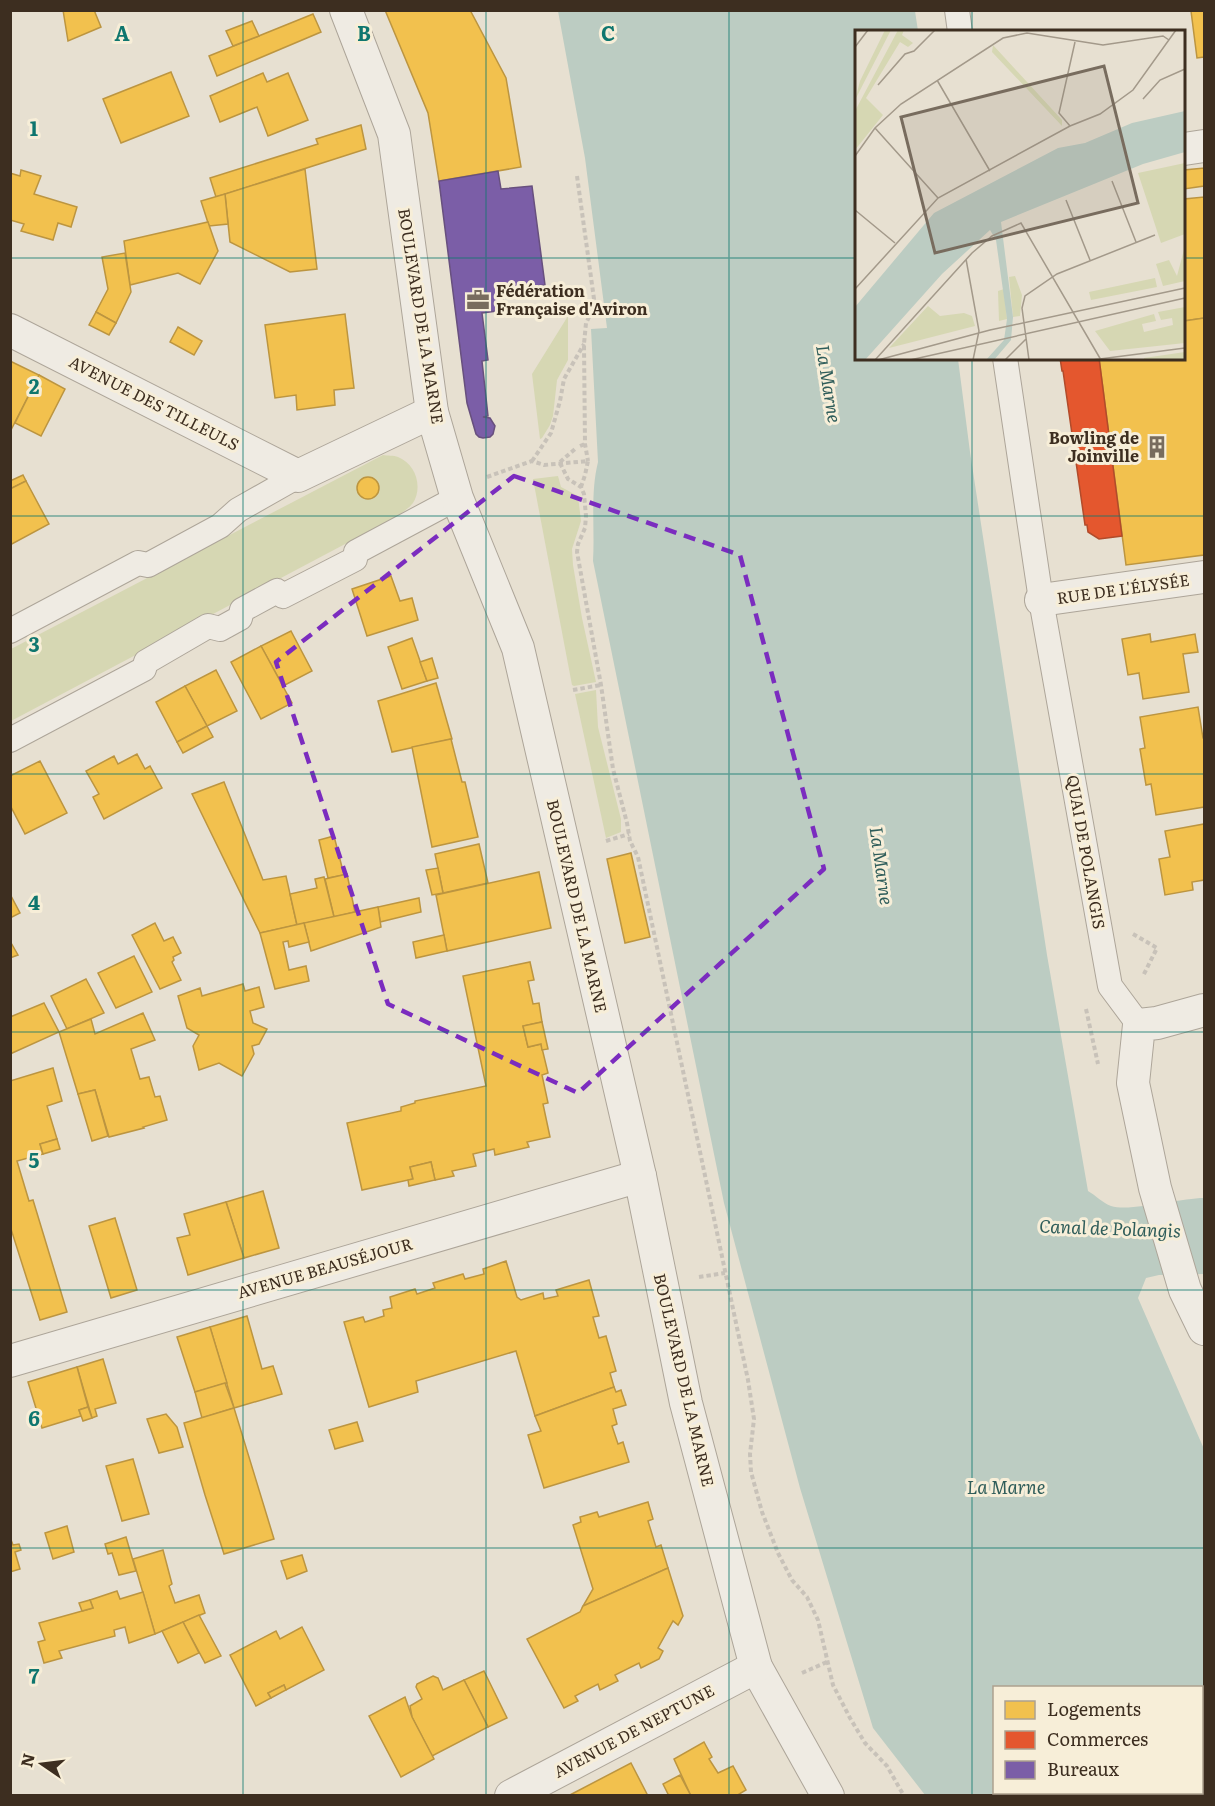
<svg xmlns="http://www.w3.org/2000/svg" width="1215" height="1806" font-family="Literata,serif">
<rect width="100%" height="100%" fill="#e7e0d1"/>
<!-- green -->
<g fill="#d6d7b3">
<path d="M568 316V360L557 380 553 416 550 425 542 438 540 439 532 374Z"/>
<path d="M383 455C387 456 394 455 398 457 416 464 423 487 413 503 409 508 403 512 398 516L11 721V649Z"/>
<path d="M558 476 561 487 578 496 581 521 572 549 573 565 582 618 596 682 574 686 572 685 533 479Z"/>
<path d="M596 690 598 727 621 819V832L606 838 575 694Z"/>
</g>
<!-- water -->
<path fill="#bcccc2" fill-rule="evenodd" d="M558 11H915L918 31 856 32V358L958 359 970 452 1047 955 1088 1191C1095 1195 1103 1203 1111 1206 1131 1212 1180 1198 1204 1198V1274L1159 1275 1146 1278 1138 1298 1204 1449V1795H925L873 1728 800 1488 724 1203 593 561C595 528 590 494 598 462L591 329 607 328 585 158ZM994 1688H1202V1792H994Z"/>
<!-- homes -->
<g fill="#f2c14e" stroke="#bc9540" stroke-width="1.5">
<path d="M63 10H94L101 27 68 41Z"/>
<path d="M385 10H470L506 78 521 167 439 181 428 113Z"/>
<path d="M1204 10V57L1197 58 1191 11Z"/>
<path d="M313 14 321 32 217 76 209 56Z"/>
<path d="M252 21 259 36 233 46 226 31Z"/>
<path d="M171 72 189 116 121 143 103 99Z"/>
<path d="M263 73 267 82 288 73 308 120 268 136 257 107 220 122 210 96Z"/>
<path d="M361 125 366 149 216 197 210 178 318 144 316 139Z"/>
<path d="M1204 168V186L1184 189V170Z"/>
<path d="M305 169 317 269 290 272 230 242 225 194Z"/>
<path d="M21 170 41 176 34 194 77 207 71 227 58 223 53 240 21 231 24 224 10 220V173L20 176Z"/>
<path d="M225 194 228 224 209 226 201 201Z"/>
<path d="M1204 197V318L1184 321V199Z"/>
<path d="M208 222 218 251 200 284 178 273 130 285 124 241Z"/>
<path d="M125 253 131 292 116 323 96 312 108 289 102 257Z"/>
<path d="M96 312 116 323 109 335 89 325Z"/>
<path d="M345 314 354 388 334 390 335 405 297 410 296 395 275 398 265 325Z"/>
<path d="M1204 318V555L1126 565 1099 358H1184V321Z"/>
<path d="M178 327 202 341 194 355 170 342Z"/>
<path d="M10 361 39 375 10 432Z"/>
<path d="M39 375 65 389 41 436 15 423Z"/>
<path d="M23 475 26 481 10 489V481Z"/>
<circle cx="368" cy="488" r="11"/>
<path d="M26 481 49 524 10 545V489Z"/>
<path d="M391 576 400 601 412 598 418 620 367 636 352 589Z"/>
<path d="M291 631 312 671 283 686 261 646Z"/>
<path d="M1150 634 1151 642 1195 634 1198 652 1183 654 1189 692 1143 699 1139 673 1128 675 1122 639Z"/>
<path d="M412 638 427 681 402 689 388 647Z"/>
<path d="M261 646 292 703 261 719 231 662Z"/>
<path d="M432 658 438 678 427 681 420 662Z"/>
<path d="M216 670 237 711 207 726 185 686Z"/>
<path d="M436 683 452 739 392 752 378 701Z"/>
<path d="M185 686 207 726 177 742 156 702Z"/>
<path d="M1198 707 1203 738 1204 739V807L1156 815 1151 784 1146 785 1140 749 1145 748 1140 717Z"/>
<path d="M207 726 213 737 183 753 177 742Z"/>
<path d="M451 739 462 782H465L478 837 432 847 412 747Z"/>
<path d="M137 754 145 769 150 766 162 788 104 819 93 797 99 794 86 771 114 756 118 764Z"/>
<path d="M40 761 67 813 25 834 10 805V776Z"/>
<path d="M224 782 263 880 286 876 297 925 260 933 192 794Z"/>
<path d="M1204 824V880L1192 882 1193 890 1165 895 1159 859 1170 857 1165 831Z"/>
<path d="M334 836 344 875 328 878 319 840Z"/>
<path d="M479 844 488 883 443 893 435 854Z"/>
<path d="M631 853 650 937 625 943 607 859Z"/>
<path d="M438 868 443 893 432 895 426 870Z"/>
<path d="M539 872 551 928 447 951 436 895Z"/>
<path d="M347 874 355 912 334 917 325 879Z"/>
<path d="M324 877 334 917 297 925 290 894 317 888 315 879Z"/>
<path d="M10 894 20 913 10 918Z"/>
<path d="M419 898 421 912 380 922 378 907Z"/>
<path d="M378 907 381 927 311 951 304 923Z"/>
<path d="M155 923 164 941 173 937 181 953 173 957 174 960 172 962 181 980 160 989 132 935Z"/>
<path d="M304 923 309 942 289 947 288 941 283 942 289 970 306 966 309 981 275 989 260 933Z"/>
<path d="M444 935 447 951 416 958 413 942Z"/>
<path d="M10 941 18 955 10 958Z"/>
<path d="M134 956 152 992 116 1008 98 973Z"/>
<path d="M530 962 534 980 528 981 533 1004 539 1003 542 1022 523 1026 528 1047 541 1044 548 1073 542 1075 548 1103 543 1104 550 1137 527 1142 529 1147 495 1155 494 1149 473 1154 476 1166 452 1171 454 1176 435 1180 431 1162 410 1167 413 1179 362 1190 347 1123 401 1111V1107L415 1103V1101L486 1086 463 976Z"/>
<path d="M86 979 104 1013 67 1029 51 996Z"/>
<path d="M243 984 245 991 259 987 264 1007 250 1011 253 1023 267 1029 259 1044 252 1046 254 1054 242 1076 219 1063 199 1070 193 1046 199 1035 187 1028 178 996 200 988 202 996Z"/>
<path d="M44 1003 59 1032 10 1054V1017Z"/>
<path d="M143 1013 155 1040 131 1049 140 1079 149 1077 155 1097 160 1096 167 1120 143 1127 144 1128 109 1137 95 1090 78 1094 59 1032 91 1019 95 1034Z"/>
<path d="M542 1022 548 1049 542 1050 541 1044 528 1047 523 1026Z"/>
<path d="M53 1068 62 1101 47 1106 57 1139 40 1144 43 1154 17 1161 29 1201 33 1200 67 1312 40 1320 10 1226V1081Z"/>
<path d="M95 1090 108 1136 92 1141 78 1094Z"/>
<path d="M57 1139 60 1149 43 1154 40 1144Z"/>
<path d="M431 1162 435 1180 409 1186 408 1180 413 1179 410 1167Z"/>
<path d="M263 1191 279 1248 244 1258 226 1202Z"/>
<path d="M226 1202 244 1258 188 1275 177 1238 190 1235 184 1214Z"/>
<path d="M115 1218 137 1290 111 1298 89 1226Z"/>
<path d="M506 1261 517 1297 521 1300 543 1293 544 1299 558 1296 556 1290 589 1280 599 1316 593 1317 599 1338 606 1336 616 1371 610 1373 614 1387 535 1416 516 1351 416 1381 418 1392 369 1407 344 1322 363 1317 365 1322 384 1316 383 1310 392 1308 390 1297 415 1289 417 1294 435 1288 433 1283 463 1274 465 1279 484 1274 483 1269Z"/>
<path d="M247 1316 262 1369 273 1366 282 1394 234 1408 210 1327Z"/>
<path d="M210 1327 227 1383 195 1392 177 1337Z"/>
<path d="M103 1359 116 1403 95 1409 97 1416 92 1418 77 1367Z"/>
<path d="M77 1367 88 1407 79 1410 81 1416 42 1428 28 1382Z"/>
<path d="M225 1383 234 1408 202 1418 195 1392Z"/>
<path d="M614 1387 616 1392 621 1390 626 1405 613 1409 617 1424 612 1426 618 1444 623 1442 629 1462 544 1488 528 1435 541 1431 535 1416Z"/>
<path d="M88 1407 92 1418 83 1421 79 1410Z"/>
<path d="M234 1408 274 1539 224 1554 205 1495 184 1423Z"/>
<path d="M166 1414 177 1427 183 1447 159 1453 147 1419Z"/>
<path d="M357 1422 363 1441 335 1449 329 1430Z"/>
<path d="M133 1459 149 1514 122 1521 106 1466Z"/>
<path d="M648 1502 653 1519 648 1521 656 1547 661 1545 668 1568 583 1606 593 1589 573 1525 581 1522 580 1517 597 1512 599 1517Z"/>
<path d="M67 1526 74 1552 53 1559 45 1533Z"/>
<path d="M10 1537 13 1545 19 1544 21 1550 15 1552 20 1569 10 1572Z"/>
<path d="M126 1537 136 1571 119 1575 112 1553 108 1554 105 1544Z"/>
<path d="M163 1550 172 1584 169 1586 175 1603 199 1595 205 1613 155 1634 133 1559Z"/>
<path d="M302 1555 307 1571 287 1579 281 1561Z"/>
<path d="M668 1568 683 1616 678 1625 673 1621 658 1648 663 1651 659 1659 641 1668 639 1663 615 1675 618 1681 600 1690 598 1684 575 1696 578 1701 564 1708 527 1639 580 1612 583 1606Z"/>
<path d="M117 1591 120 1599 143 1592 155 1634 129 1643 125 1627 114 1630 115 1636 59 1651 62 1658 44 1663 38 1642 45 1640 39 1623 93 1608 90 1600Z"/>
<path d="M90 1600 93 1608 82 1611 79 1603Z"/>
<path d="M199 1615 221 1656 205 1663 183 1622Z"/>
<path d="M183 1622 199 1653 178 1663 162 1631Z"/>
<path d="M302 1627 324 1670 286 1690 284 1685 268 1693 271 1698 256 1706 230 1655 276 1631 280 1639Z"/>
<path d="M484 1671 507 1718 488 1727 464 1680Z"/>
<path d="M433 1676 438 1678 443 1690 464 1680 488 1727 432 1756 412 1717 410 1706 422 1699 416 1687 417 1684Z"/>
<path d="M284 1685 286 1690 271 1698 268 1693Z"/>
<path d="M405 1697 412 1717 434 1759 401 1777 369 1716Z"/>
<path d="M704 1742 712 1757 709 1759 718 1773 733 1766 746 1790 736 1796H691L674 1759Z"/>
<path d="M631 1763 648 1796H568Z"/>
<path d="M680 1775 691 1796H669L663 1784Z"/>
</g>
<!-- shops -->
<path fill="#e4572e" stroke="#b24b2a" stroke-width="1.5" d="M1060 358H1099L1122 536 1099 539 1088 532 1087 525H1085L1063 371H1062Z"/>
<!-- offices -->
<path fill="#7b5ea7" stroke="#68507e" stroke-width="1.5" d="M498 171 501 189 532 186 545 285 502 290 504 310 482 313 488 360 482 361 488 416 483 417 490 418 495 426 493 434 490 437 483 438 479 437 476 434 467 403 439 181Z"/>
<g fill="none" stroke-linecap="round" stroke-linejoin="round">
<!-- pedestrian casing -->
<g stroke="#ada599" stroke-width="26">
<g id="pedestrian">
<path d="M957 10 960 32"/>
<path d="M1005 358 1041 600 1110 986 1139 1025"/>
<path d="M10 631 138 563 148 565 220 526 238 510 298 476"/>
<path d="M10 740 144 669 146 662 208 626 220 629 240 618 242 610 277 591 283 596 355 559 356 552 457 498"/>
</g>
</g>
<!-- minor casing -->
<g stroke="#ada599" stroke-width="34">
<g id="minor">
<path d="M346 10 394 134 432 412 457 498 518 648 640 1176 686 1403 756 1667 828 1796"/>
<path d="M1184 149 1204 146"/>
<path d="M10 330 298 476 432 412"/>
<path d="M1041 600 1204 577"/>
<path d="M1204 1010 1157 1023 1139 1025 1133 1083 1155 1188 1185 1290 1204 1329"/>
<path d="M10 1361 640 1176"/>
<path d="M511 1796 756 1667"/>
</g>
</g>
<!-- path -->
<g stroke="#c8c2b9" stroke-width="4" stroke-dasharray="4.5 3" stroke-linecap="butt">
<path d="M577 176 594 299 592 311 586 323 584 344 585 444 588 461"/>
<path d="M580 446 585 444"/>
<path d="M532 461 551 433 560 401 564 379 584 344"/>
<path d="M560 462 575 449"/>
<path d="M560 463 568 479 581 487 584 494 586 516 585 528 578 544 577 552 601 685 613 769 627 823 630 841 638 857 748 1380 754 1419 750 1454 751 1472 762 1512 778 1553 792 1580 807 1597 818 1620 833 1685 850 1718 865 1743 887 1766 904 1796"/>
<path d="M487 477 532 461 544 465 588 461 585 475 581 487"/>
<path d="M573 690 601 685"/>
<path d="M606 841 629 834"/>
<path d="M1133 934 1157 948 1143 976"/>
<path d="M1086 1009 1098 1064"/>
<path d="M699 1277 725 1273"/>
<path d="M802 1673 827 1662"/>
</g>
<!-- pedestrian -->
<use href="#pedestrian" stroke="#efebe3" stroke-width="24"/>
<!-- minor -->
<use href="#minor" stroke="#efebe3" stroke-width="32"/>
</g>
<!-- marked area -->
<path fill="none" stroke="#7b2cbf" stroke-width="4.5" stroke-dasharray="12 8" stroke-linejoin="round" d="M514 476 740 555 824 869 578 1093 388 1004 276 662Z"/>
<!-- grid -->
<path fill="none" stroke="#0f766e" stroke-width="1.5" stroke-opacity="0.55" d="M243 10V1796M486 10V1796M729 10V1796M972 10V32M10 258H856M1184 258H1204M972 358V1796M10 516H1204M10 774H1204M10 1032H1204M10 1290H1204M10 1548H1204"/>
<!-- icons -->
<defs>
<g id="office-bare" transform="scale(1.8)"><path d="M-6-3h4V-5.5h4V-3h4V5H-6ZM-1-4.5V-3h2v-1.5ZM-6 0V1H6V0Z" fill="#786c5e" stroke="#f7eed8" stroke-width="2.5" paint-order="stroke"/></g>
<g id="building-bare" transform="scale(1.8)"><path d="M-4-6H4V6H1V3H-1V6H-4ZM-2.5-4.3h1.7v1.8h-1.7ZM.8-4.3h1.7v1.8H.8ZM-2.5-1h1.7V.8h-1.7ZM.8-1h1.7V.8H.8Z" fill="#786c5e" stroke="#f7eed8" stroke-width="2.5" paint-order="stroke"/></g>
</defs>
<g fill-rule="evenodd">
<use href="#office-bare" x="478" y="300"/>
<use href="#building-bare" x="1157" y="447"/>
</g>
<g text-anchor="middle" stroke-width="6" stroke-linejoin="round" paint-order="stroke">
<!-- poi labels -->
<g font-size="16" font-weight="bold" fill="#3d2e20" stroke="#f7eed8" text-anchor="start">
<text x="496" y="297">Fédération<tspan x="496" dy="18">Française d'Aviron</tspan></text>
<text x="1139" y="444" text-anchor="end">Bowling de<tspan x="1139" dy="18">Joinville</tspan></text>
</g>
<!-- street labels -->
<g font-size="16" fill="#3d2e20" stroke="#f7eed8">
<text transform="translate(421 316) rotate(81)" y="6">BOULEVARD DE LA MARNE</text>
<text transform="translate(154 403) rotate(27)" y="6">AVENUE DES TILLEULS</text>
<text transform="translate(1123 589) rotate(-8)" y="6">RUE DE L'ÉLYSÉE</text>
<text transform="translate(1086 852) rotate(80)" y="6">QUAI DE POLANGIS</text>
<text transform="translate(577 906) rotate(77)" y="6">BOULEVARD DE LA MARNE</text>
<text transform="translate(325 1268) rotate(-16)" y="6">AVENUE BEAUSÉJOUR</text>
<text transform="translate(684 1380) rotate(77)" y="6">BOULEVARD DE LA MARNE</text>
<text transform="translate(634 1731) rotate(-28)" y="6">AVENUE DE NEPTUNE</text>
</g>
<!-- water labels -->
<g font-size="18" font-style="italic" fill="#2f5d5a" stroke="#f7eed8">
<text transform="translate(828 384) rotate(81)" y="6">La Marne</text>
<text transform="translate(881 866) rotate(82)" y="6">La Marne</text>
<text transform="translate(1110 1229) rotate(2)" y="6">Canal de Polangis</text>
<text x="1006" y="1494">La Marne</text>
</g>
</g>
<!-- overview -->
<g transform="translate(855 30)">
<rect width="330" height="330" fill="#e7e0d1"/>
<path d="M30 0H36L0 70 5 51ZM43 0H49L47 5 58 13 53 17 45 12 11 68 28 85 0 120V81ZM138 15 207 90V96L137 22ZM330 133V204L306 213 283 143ZM330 216V251L308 256 301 234 314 230 322 246ZM160 246 167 265 165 286 158 287 154 247ZM300 248 302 257 236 270 234 262ZM149 259 152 289 144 291 143 261ZM73 276 85 286 109 283 117 286 120 296 34 318ZM330 277V313L255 321 240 301 299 284 301 291 287 294 289 302 318 295 317 288 306 290 303 282ZM330 322V330H289V328Z" fill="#d6d7b3"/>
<path d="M330 81V122L288 134 146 192 158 287 156 310 139 330H131L149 310 152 289 141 210 135 200 87 244 10 330H0V277L79 183 203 118 230 113 277 93Z" fill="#bcccc2"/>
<path fill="none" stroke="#a3998a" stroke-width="1.5" d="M0 17 13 0M82 50 135 141M23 55 50 24 59 21 80 0M288 69 305 50 330 39M215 96 204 83 220 12M20 98 83 168M0 126 20 98 46 74 148 8 172 3 248 15 308 6 314 10M257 151 281 212M211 170 235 230M0 180 40 213M111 229 124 301 118 330M0 259 83 168 215 96 245 84 278 60 321 0M20 330 117 223 137 206 166 193 246 330M23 330 135 300 330 258M55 330 330 268M150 330 171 309M174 330 167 278 170 266 202 244 300 205M237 330 330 318"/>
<path fill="#786c5e" fill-opacity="0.15" stroke="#786c5e" stroke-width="3" d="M249 36 283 173 80 223 46 87Z"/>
<rect width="330" height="330" fill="none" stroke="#3d2e20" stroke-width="3"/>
</g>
<g font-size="20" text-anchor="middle" font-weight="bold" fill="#0f766e" stroke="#f7eed8" stroke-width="6" stroke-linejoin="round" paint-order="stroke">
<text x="122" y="41">A</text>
<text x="364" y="41">B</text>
<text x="608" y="41">C</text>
<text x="34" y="136">1</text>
<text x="34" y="394">2</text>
<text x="34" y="652">3</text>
<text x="34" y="910">4</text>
<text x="34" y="1168">5</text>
<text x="34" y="1426">6</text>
<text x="34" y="1684">7</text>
</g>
<!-- border -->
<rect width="1215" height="1806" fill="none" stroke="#3d2e20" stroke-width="24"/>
<!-- legend -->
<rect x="993" y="1686" width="210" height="108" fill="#f7eed8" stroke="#ada18e" stroke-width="1.5"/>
<rect x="1005" y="1701" width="30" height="18" fill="#f2c14e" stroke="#ada18e" stroke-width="1.5"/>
<text x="1047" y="1716" font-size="18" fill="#3d2e20">Logements</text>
<rect x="1005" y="1731" width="30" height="18" fill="#e4572e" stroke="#ada18e" stroke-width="1.5"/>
<text x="1047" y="1746" font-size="18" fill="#3d2e20">Commerces</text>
<rect x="1005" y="1761" width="30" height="18" fill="#7b5ea7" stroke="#ada18e" stroke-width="1.5"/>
<text x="1047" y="1776" font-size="18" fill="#3d2e20">Bureaux</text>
<!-- north arrow -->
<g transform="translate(42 1764) rotate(284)" stroke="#f7eed8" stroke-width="4.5" paint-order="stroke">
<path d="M0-4.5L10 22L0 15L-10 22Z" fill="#3d2e20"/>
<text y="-9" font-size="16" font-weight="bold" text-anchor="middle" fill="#3d2e20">N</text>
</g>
</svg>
